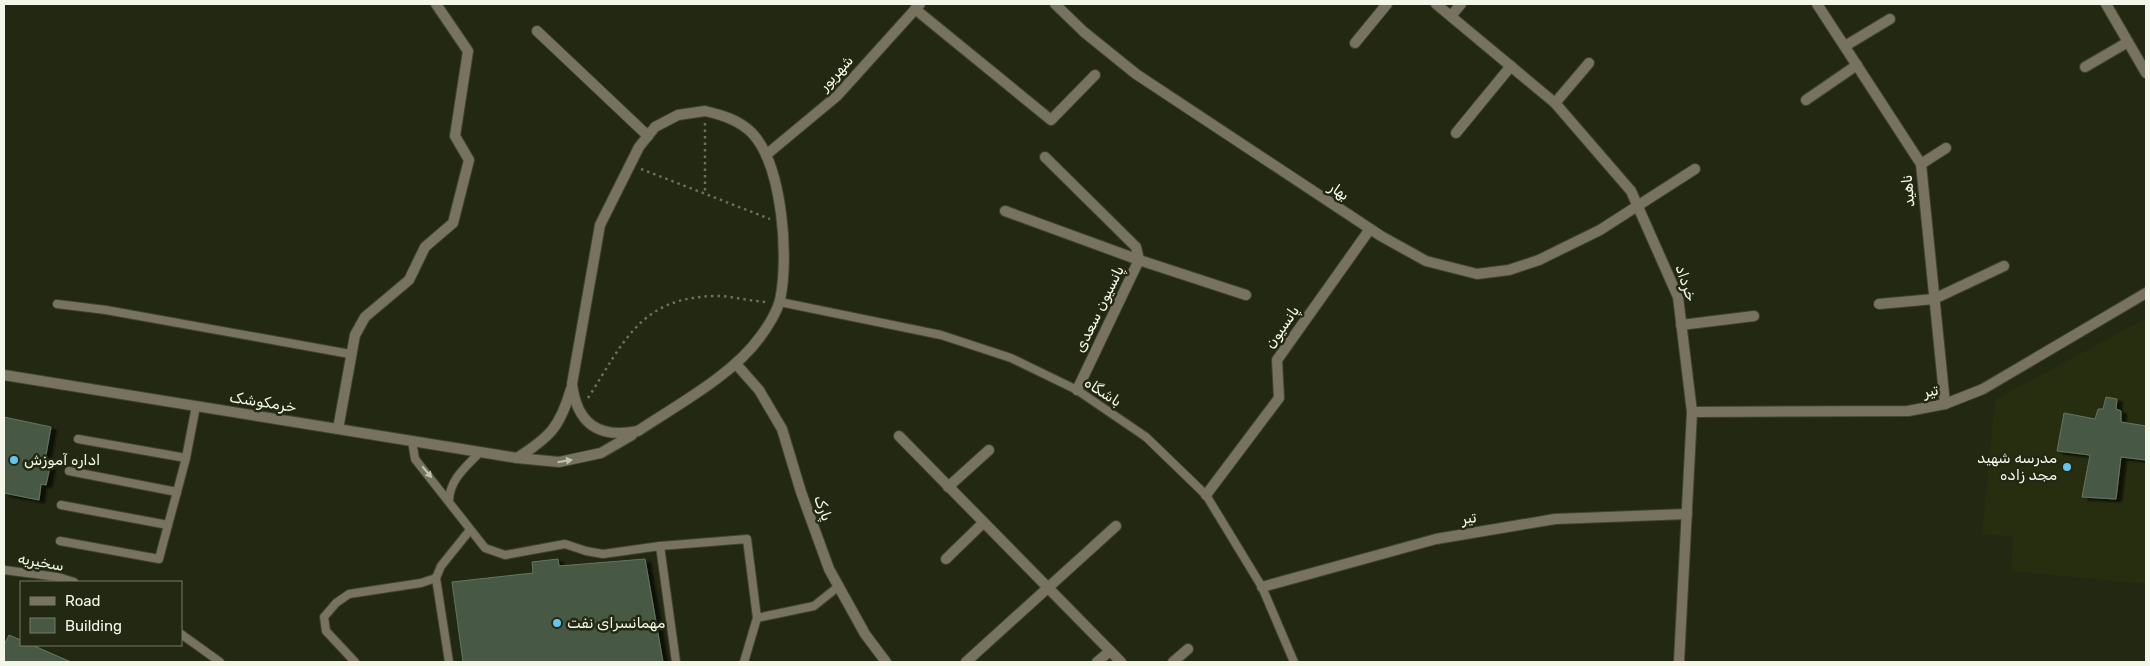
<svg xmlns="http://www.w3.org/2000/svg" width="2150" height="666" font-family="Rubik,Cairo,sans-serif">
<defs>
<filter id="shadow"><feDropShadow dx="5.5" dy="3" stdDeviation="1" flood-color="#0009"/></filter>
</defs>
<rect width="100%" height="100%" fill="#232812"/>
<!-- built -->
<path fill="#272e10" d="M2146 318V584L2011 571 2013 537 1982 534 1995 400Z"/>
<!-- building -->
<g fill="#475844" stroke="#647661" filter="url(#shadow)">
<path d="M2106 397 2117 399 2116 409 2121 411V422L2146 426V460L2121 457 2116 499 2082 497 2090 455 2057 451 2064 413 2095 419 2098 409H2103Z"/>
<path d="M4 417 51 427 44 466 50 467 46 485 41 484 39 500 4 493Z"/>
<path d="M558 559 559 566 645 559 663 662H463L452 582 533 573 532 562Z"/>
<path d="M9 635 21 640V645H32L71 662H4V645Z"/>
</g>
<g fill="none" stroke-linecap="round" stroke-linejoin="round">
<!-- service casing -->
<g stroke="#404530" stroke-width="10">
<g id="service">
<path d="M780 302 941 335 1011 358 1077 390 1146 437 1206 495 1262 587 1294 662"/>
<path d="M57 304 106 310 350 354"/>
<path d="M78 439 186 458 196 406"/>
<path d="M412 441 415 459 485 548 505 555 565 544 586 551 603 554 660 546 676 662"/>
<path d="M69 471 177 492 186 458"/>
<path d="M449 500C450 479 466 467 480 452"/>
<path d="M61 505 168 525 177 492"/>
<path d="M60 541 159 559 168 525"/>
<path d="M660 546 747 539 757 618 814 606 839 586"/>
<path d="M4 570 58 577 74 582"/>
<path d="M181 634 220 662"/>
<path d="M355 662 326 631 324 617 336 603 349 594 421 583 436 578"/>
<path d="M449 662 436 578 441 566 470 530"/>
<path d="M744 662 757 618"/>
</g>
</g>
<!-- minor casing -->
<g stroke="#404530" stroke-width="12">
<g id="minor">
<path d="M1055 4 1084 32 1136 74 1381 236 1426 261 1477 274 1509 270 1539 260 1600 230 1695 169"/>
<path d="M1436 4 1555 103 1631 191 1678 297 1692 412 1679 662"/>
<path d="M1817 4 1921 164 1945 404"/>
<path d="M2106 4 2146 73"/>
<path d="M915 9 1051 120 1095 75"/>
<path d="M1451 16 1461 4"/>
<path d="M537 31 648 136"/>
<path d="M1355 43 1387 4"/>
<path d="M1845 46 1890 19"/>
<path d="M2085 67 2128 42"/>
<path d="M1806 100 1857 65"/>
<path d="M1555 103 1589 63"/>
<path d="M1456 133 1511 66"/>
<path d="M766 155 837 96 920 4"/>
<path d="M1045 157 1136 247 1139 260 1077 390"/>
<path d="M1921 164 1946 148"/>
<path d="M1005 211 1139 260 1246 295"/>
<path d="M1879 304 1934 299 2004 266"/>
<path d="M1681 325 1754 316"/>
<path d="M736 364 759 390 782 429 801 492 829 569 865 634 886 662"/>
<path d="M1692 412 1908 411 1945 404 1983 389 2146 293"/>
<path d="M338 429 355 335 365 317 409 280 425 247 453 223 469 160 455 136 468 51 436 4"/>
<path d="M899 436 1121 662"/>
<path d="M948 487 989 450"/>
<path d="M1206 495 1279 398 1277 360 1370 229"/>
<path d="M946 559 983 523"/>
<path d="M1262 587 1436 539 1555 519 1687 514"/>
<path d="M966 662 1116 526"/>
<path d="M1097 662 1110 651"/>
<path d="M1173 662 1188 649"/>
</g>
</g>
<!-- tertiary casing -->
<g stroke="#404530" stroke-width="12">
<g id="tertiary">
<path d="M705 111C722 115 739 120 752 133 783 166 789 258 780 300 777 312 767 328 760 337 733 375 677 405 638 431 599 439 577 424 572 384L600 225 639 147 655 127 678 115Z"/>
<path d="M4 375 517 458 559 462 601 453 632 435"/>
<path d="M517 458C550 437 560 427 571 389"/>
</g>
</g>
<!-- path -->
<g stroke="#6c705d" stroke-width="2.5" stroke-dasharray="2.5 4" stroke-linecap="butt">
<path d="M705 123V194"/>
<path d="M641 169 770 219"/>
<path d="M588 398C624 342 640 297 716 296 732 296 749 301 766 302"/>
</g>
<!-- service -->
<use href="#service" stroke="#777360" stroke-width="8"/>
<!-- minor -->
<use href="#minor" stroke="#777360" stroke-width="10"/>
<!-- tertiary -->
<use href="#tertiary" stroke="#777360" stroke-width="10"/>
</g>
<!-- one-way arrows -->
<defs><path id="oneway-solid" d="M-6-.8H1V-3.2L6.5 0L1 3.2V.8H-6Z" transform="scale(1.25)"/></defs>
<g fill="#c1c2b2">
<use href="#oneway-solid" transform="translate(565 461) rotate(-9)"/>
<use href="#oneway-solid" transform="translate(427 472) rotate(50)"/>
</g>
<!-- markers -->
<g fill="#65c5ee" stroke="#232812" stroke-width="2">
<circle cx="14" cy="460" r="5"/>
<circle cx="2067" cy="467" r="5"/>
<circle cx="557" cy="623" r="5"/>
</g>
<g text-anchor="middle" stroke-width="5" stroke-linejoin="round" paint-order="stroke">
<!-- street labels -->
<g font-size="15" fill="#f3f7e9" stroke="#232812">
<text transform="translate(836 73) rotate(-47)" y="5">شهریور</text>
<text transform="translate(1339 191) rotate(34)" y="5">بهار</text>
<text transform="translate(1908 191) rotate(-95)" y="5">ناهید</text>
<text transform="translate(1686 283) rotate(71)" y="5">خرداد</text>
<text transform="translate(1099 309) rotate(-64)" y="5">پانسیون سعدی</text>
<text transform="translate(1282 327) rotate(-55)" y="5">پانسیون</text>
<text transform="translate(1931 391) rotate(-11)" y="5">تیر</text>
<text transform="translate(1103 392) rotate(33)" y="5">باشگاه</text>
<text transform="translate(263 402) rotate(9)" y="5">خرمکوشک</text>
<text transform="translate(823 508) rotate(70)" y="5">پارک</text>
<text transform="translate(1469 518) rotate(-9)" y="5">تیر</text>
<text transform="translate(41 562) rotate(10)" y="5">سخیریه</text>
</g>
<!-- poi labels -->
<g font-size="15" fill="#f3f7e9" stroke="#232812" text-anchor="start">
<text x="2057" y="463" text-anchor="end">مدرسه شهید<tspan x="2057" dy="17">مجد زاده</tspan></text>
<text x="24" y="465">اداره آموزش</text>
<text x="567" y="628">مهمانسرای نفت</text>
</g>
</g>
<!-- border -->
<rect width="2150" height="666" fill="none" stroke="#f3f7e9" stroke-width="10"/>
<!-- legend -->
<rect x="20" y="581" width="162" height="65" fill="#232812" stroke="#767b68"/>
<rect x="30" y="597" width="25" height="8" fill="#777360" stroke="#767b68"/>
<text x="65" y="606" font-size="15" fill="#f3f7e9">Road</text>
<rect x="30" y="618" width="25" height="15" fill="#475844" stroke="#767b68"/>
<text x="65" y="631" font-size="15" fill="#f3f7e9">Building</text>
</svg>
